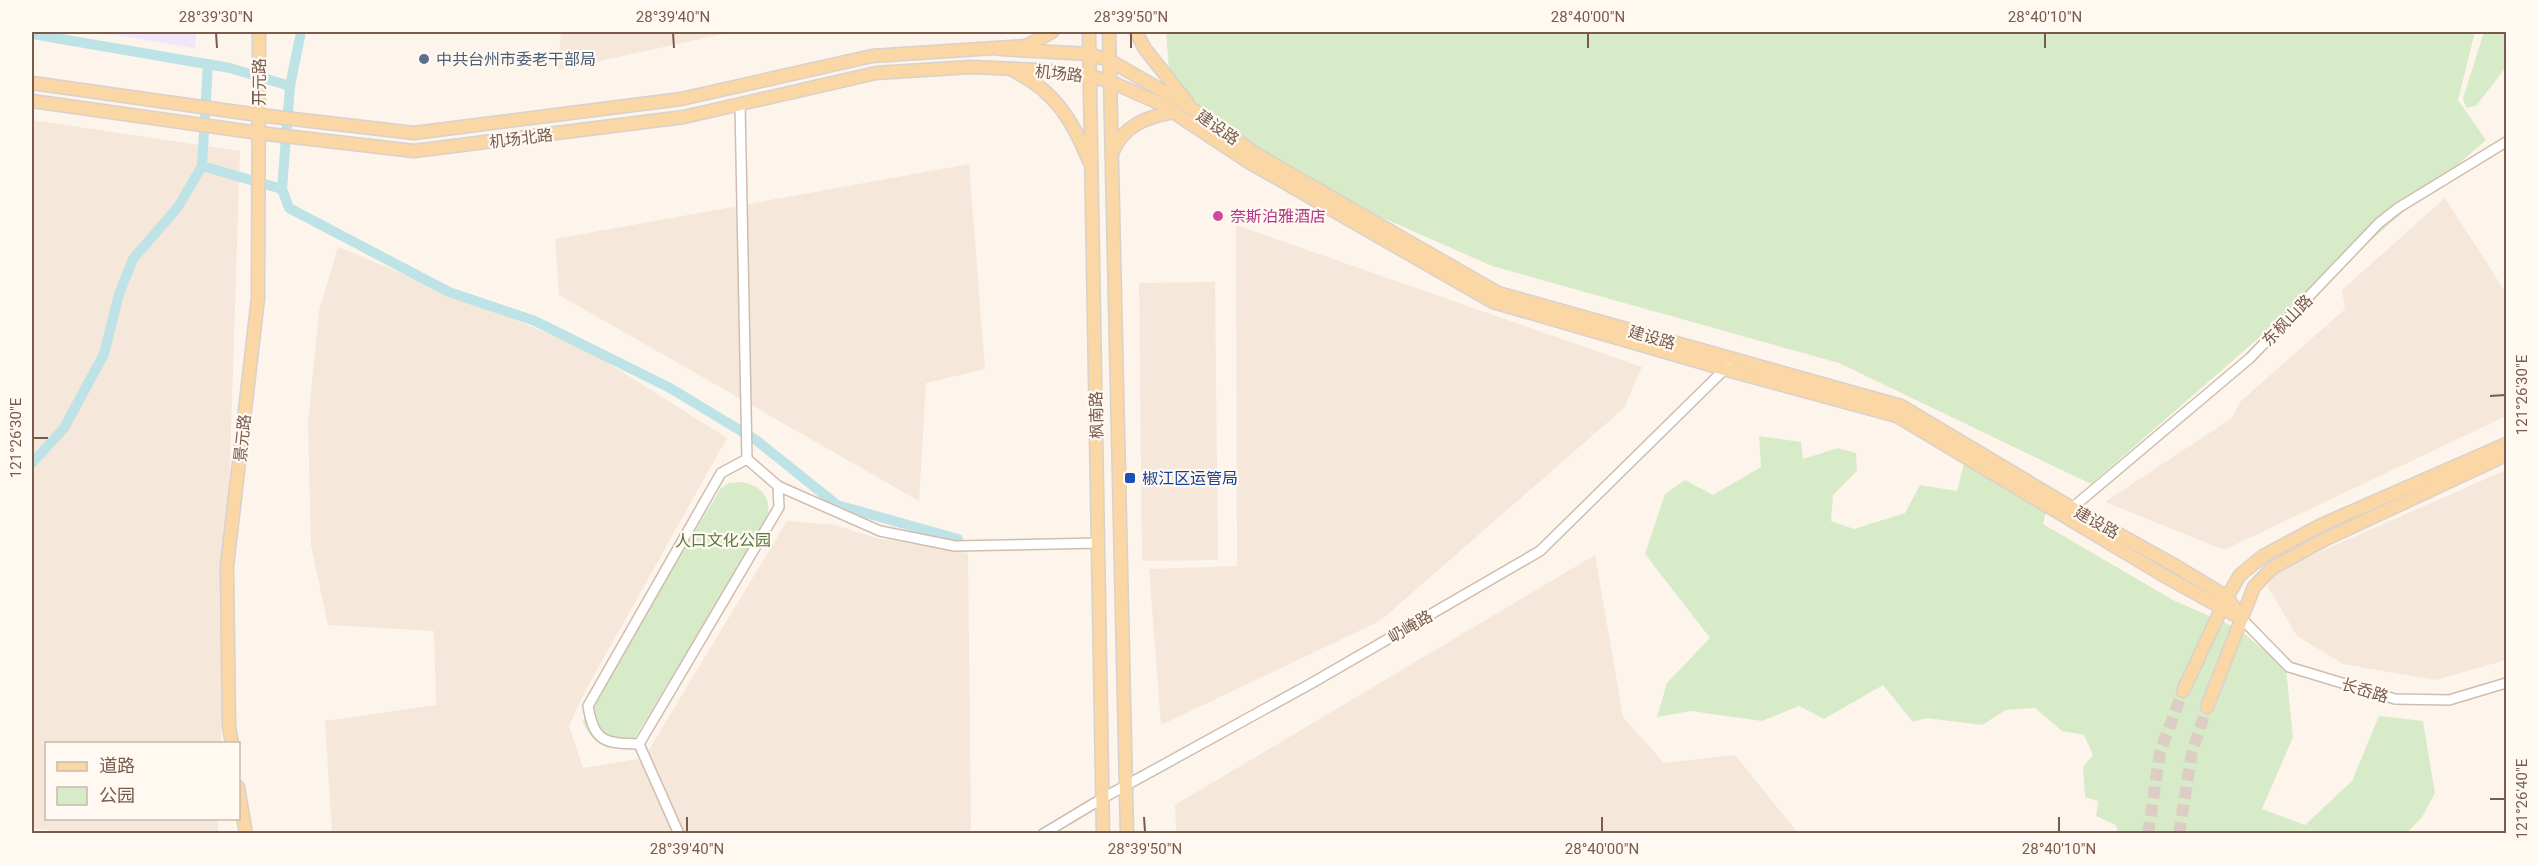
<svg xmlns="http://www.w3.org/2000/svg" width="2538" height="865" font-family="Roboto,'Noto Sans SC',sans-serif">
<rect width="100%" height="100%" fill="#fdf5eb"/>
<!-- residential -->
<g fill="#f5e7d9">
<path d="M561 32H732L558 70Z"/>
<path d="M32 120 240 151 221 743 46 744V818L218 819V833L80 834 32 828Z"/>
<path d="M969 164 985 369 926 383 919 501 559 295 555 239Z"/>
<path d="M2445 198 2506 293V416L2224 550 2105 502 2232 418 2240 402 2345 309 2342 290Z"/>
<path d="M1236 225 1642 367 1624 408 1380 621 1161 725 1149 569 1237 566Z"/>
<path d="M338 247 586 349 727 438 583 695 569 726 583 768 644 758 787 521 836 525 876 538 968 553 971 833H332L325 721 436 705 434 631 328 625 311 545 308 422 319 311Z"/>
<path d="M1215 282 1218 560 1142 561 1139 283Z"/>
<path d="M2506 470V660L2436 680 2343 664 2297 636 2268 587 2274 572Z"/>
<path d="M1595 555 1623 717 1664 763 1735 755 1798 833H1176L1175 805Z"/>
</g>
<!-- education -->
<path fill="#f2e7fa" d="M97 32H196L195 49 181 46Z"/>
<!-- green -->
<g fill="#d8ebc8">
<path d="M1166 32H2475L2458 100 2486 140 2091 484 1839 363 1492 266 1290 177 1170 83Z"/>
<path d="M2484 32H2506V67L2476 106 2466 108 2463 98Z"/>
<path d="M1759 436 1801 442 1803 459 1838 448 1856 453 1857 471 1833 495 1831 521 1854 529 1905 513 1920 485 1957 491 1964 463 2046 511 2043 524 2173 600 2239 629 2286 669 2293 737 2262 809 2305 825 2352 781 2379 716 2423 721 2435 793 2422 817 2407 833H2118L2116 825 2096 816 2098 801 2085 797 2083 767 2093 755 2084 735 2062 731 2035 708 2006 710 1982 725 1926 718 1913 722 1883 685 1824 719 1799 706 1762 721 1691 711 1657 717 1667 683 1710 638 1645 554 1665 494 1685 480 1713 495 1761 467Z"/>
<path d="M742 482C765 486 774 503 765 525L634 739C611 758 596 746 583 723L586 711 721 488 729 483Z"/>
</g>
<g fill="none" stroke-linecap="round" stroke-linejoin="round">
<!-- canal -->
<g stroke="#bee3e7" stroke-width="10">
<path d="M32 34 230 68 290 86 282 189 289 208 449 292 535 321 670 388 756 440 837 505 958 539"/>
<path d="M290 86 301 32"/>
<path d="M202 166 282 189"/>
<path d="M32 463 64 428 104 354 119 294 133 259 178 207 202 166 208 64"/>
</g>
<!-- major-tunnel -->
<g stroke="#dccec4" stroke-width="12" stroke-dasharray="12 6" stroke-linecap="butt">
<path d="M2148 834 2160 752 2183 691"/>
<path d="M2179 834 2192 752 2207 707"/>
</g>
<!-- minor casing -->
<g stroke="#d0bdaf" stroke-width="12">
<g id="minor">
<path d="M778 486 880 531 955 546 1099 543"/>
<path d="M2072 508 2250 358 2379 223 2398 208 2506 142"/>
<path d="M2242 619 2289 667 2395 699 2449 700 2506 683"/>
<path d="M639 744 779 507 778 486 747 459"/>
<path d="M679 834 639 744C604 743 594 742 588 706L721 473 747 459 740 104"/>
<path d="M1043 834 1103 798 1312 683 1540 551 1728 366"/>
</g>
</g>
<!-- major casing -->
<g stroke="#d9d1cd" stroke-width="15">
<g id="major">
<path d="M1089 32 1103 834"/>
<path d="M1109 32 1127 834"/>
<path d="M1136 32 1145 49 1187 102"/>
<path d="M1000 49 1088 54 1109 60 1185 104 1256 154 1498 293 1901 406 2072 508 2174 565 2227 597 2241 617"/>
<path d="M1014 71C1054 90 1073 121 1089 161"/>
<path d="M32 83 259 115 414 133 681 99 872 56 1026 46 1052 32"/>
<path d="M32 101 259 133 414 151 684 117 876 73 971 67 1042 70 1089 76 1109 81 1161 104 1247 161 1493 302 1731 371 1897 416 2168 578 2242 619"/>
<path d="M1112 153C1124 125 1146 117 1174 112"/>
<path d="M2183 691 2227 597 2240 575 2263 556 2321 525 2506 444"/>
<path d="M2207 707 2254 587 2272 568 2326 539 2506 455"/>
<path d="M232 744 229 726 227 566 258 298 259 32"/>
<path d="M238 787 246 834"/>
</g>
</g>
<!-- minor -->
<use href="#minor" stroke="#fff" stroke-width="9"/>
<!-- major -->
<use href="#major" stroke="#fad7a4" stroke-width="12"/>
</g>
<!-- ticks -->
<path fill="none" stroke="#795b4d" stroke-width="2" d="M216 33 217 48M673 33 674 48M1131 33V48M1588 33V48M2045 33V48M2490 396 2505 395M33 438H48M2490 799H2505M687 817V832M1144 817 1145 832M1602 817V832M2059 817V832"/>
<!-- markers -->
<circle fill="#5c6f8a" stroke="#fff9f2" stroke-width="2" cx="424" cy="59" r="6"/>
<circle fill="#d1479c" stroke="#fff9f2" stroke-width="2" cx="1218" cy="216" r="6"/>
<rect fill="#1a4fb4" stroke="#fff9f2" stroke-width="2" x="1124" y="472" width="12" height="12" rx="3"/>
<g text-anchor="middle" stroke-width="4.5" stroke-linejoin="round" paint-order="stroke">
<!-- service labels -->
<g font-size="16" fill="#4e5e75" stroke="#fff9f2" text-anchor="start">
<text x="436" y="65">中共台州市委老干部局</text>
</g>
<!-- street labels -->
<g font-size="16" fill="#795b4d" stroke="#fff9f2">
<text transform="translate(1059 73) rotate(6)" y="6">机场路</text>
<text transform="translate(259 82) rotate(-90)" y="6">开元路</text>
<text transform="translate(1218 127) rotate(35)" y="6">建设路</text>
<text transform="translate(521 138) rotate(-7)" y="6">机场北路</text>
<text transform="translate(2287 320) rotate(-46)" y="6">东枫山路</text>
<text transform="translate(1652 337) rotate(16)" y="6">建设路</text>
<text transform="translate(1096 415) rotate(-91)" y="6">枫南路</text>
<text transform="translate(242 438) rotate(-84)" y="6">景元路</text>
<text transform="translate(2097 522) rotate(29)" y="6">建设路</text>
<text transform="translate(1410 626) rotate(-30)" y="6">屷崦路</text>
<text transform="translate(2365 690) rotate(17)" y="6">长岙路</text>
</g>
<!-- hotel labels -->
<g font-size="16" fill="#b23c85" stroke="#fff9f2" text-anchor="start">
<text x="1230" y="222">奈斯泊雅酒店</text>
</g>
<!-- transit labels -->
<g font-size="16" fill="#164399" stroke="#fff9f2" text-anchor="start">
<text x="1142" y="484">椒江区运管局</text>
</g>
<!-- park labels -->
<g font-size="16" fill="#547841" stroke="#fff9f2">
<text x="723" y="546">人口文化公园</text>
</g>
</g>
<!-- border -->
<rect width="2538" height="865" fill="none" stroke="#fff9f2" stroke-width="66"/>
<!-- legend -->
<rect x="45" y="742" width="195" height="78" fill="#fff9f2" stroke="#c9bab0" stroke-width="1.5"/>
<rect x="57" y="762" width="30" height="9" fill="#fad7a4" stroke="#c9bab0" stroke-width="1.5"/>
<text x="99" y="772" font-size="18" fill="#795b4d">道路</text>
<rect x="57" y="787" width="30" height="18" fill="#d8ebc8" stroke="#c9bab0" stroke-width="1.5"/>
<text x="99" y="802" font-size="18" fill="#795b4d">公园</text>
<rect x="33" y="33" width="2472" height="799" fill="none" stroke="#795b4d" stroke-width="2"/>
<g font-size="15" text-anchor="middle" fill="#795b4d">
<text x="216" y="22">28°39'30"N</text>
<text x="673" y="22">28°39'40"N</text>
<text x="1131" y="22">28°39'50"N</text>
<text x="1588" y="22">28°40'00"N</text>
<text x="2045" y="22">28°40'10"N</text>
<text transform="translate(2522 395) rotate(-90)" y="5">121°26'30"E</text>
<text transform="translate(16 438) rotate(-90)" y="5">121°26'30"E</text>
<text transform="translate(2522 799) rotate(-90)" y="5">121°26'40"E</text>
<text x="687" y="854">28°39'40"N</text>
<text x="1145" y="854">28°39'50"N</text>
<text x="1602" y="854">28°40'00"N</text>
<text x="2059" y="854">28°40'10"N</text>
</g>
</svg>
